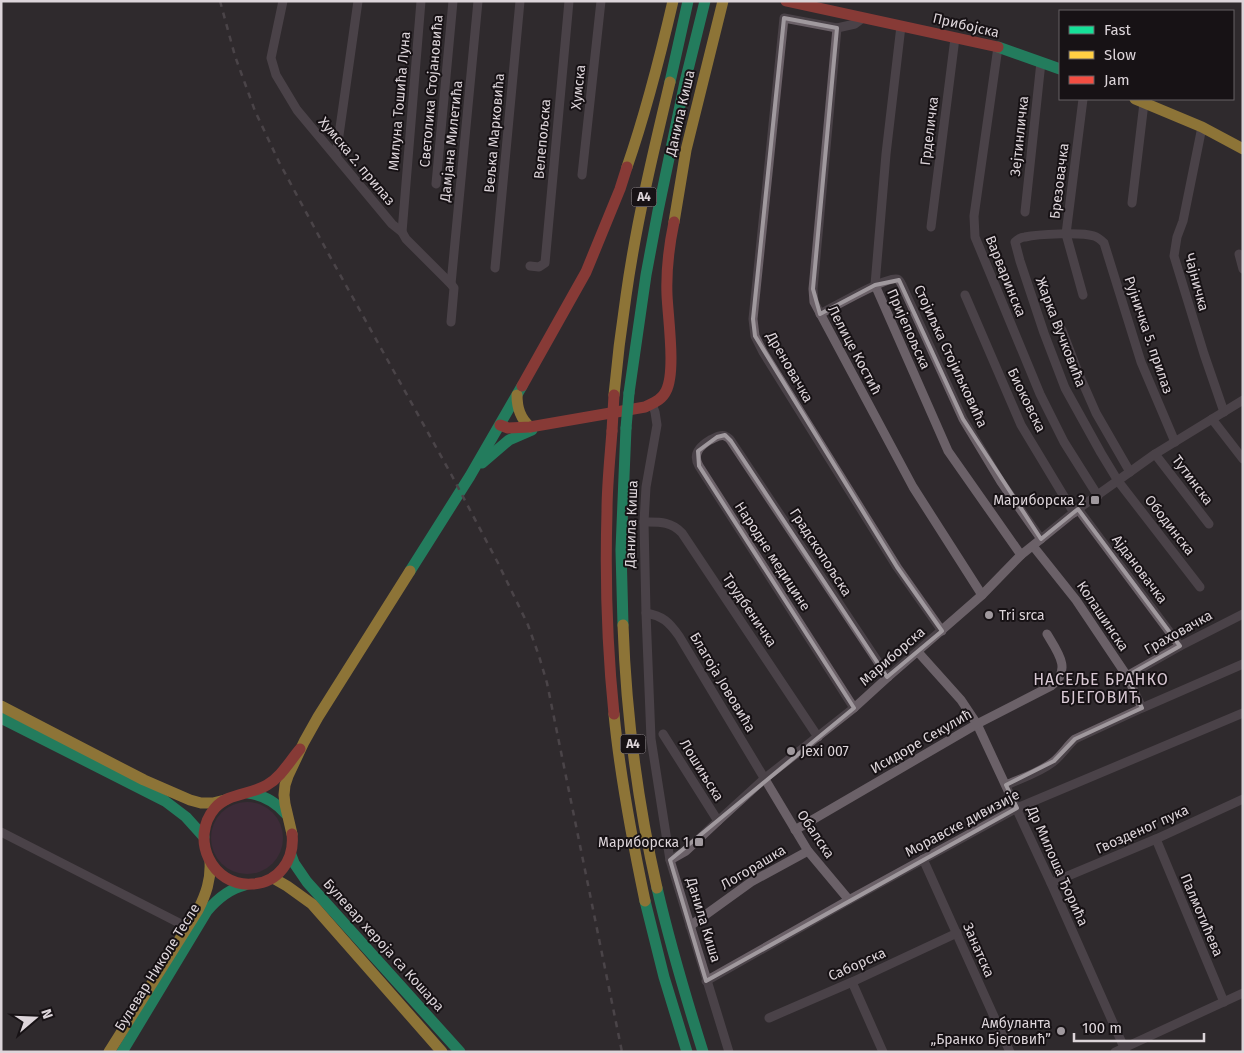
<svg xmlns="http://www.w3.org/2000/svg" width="1244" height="1053" font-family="'Fira Sans',sans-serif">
<rect width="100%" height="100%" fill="#302a2e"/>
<!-- green -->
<circle fill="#4f2d46" cx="247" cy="838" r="36"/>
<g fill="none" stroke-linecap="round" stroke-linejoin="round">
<!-- street -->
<g stroke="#6b6168" stroke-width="9">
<path d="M283 1 271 58 276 75 297 110 392 224 402 232 406 239 451 284 454 288 451 322"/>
<path d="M863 18 855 24 837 28 784 18 753 319 755 336 763 352 897 567 942 631"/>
<path d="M901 26 886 154 875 285 948 451 1021 555"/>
<path d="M837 28 813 289 814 302 913 487 982 595"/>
<path d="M998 47 974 216 975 237 1040 394 1064 442 1098 496"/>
<path d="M1083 99 1066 234 1083 295"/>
<path d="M1202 127 1183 221 1177 237 1174 256 1204 354 1224 412"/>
<path d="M336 156 358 1"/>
<path d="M582 175 601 1"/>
<path d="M436 184 453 1"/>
<path d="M1132 203 1144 103"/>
<path d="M1025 212 1041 62"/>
<path d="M931 227 955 38"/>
<path d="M402 232 421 1"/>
<path d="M1239 254 1243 269"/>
<path d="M530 266 539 267 545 263 569 1"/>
<path d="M495 268 520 1"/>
<path d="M451 284 478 1"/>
<path d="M965 295 1021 425 1074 513"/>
<path d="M820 314C832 308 887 276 897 279 900 280 900 282 902 285L963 419 1001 482 1041 539"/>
<path d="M1062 330 1078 372 1096 413 1130 472"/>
<path d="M652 404 655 412 657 425 646 487 644 522 646 613 651 739 670 860 729 1052"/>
<path d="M1212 419 1243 459"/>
<path d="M1175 442 1141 362 1104 243C1100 239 1098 237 1094 236 1082 232 1038 234 1025 237 1021 237 1018 239 1015 242L1020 261 1044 333 1065 388 1101 453 1118 481 1200 587"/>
<path d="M1155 454 1209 524"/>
<path d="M1078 509 1180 646"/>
<path d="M644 522C659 522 671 521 682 533L818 737"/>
<path d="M1033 546 1076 600 1127 676 1142 708"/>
<path d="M646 613C663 616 669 622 679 636L808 851 849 900"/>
<path d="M918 652 961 700 977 724 1051 883 1126 1052"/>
<path d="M1127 676 1180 646 1243 614"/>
<path d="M854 708 699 466C692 454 700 446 710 440 715 438 720 434 725 436 727 437 730 439 731 441L888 677"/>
<path d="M663 734 718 821"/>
<path d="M1006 785C1022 778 1039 773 1053 762 1061 756 1067 746 1075 739L1142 708 1243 664"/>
<path d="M795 830 977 724 1051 686C1073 670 1057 651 1047 634"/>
<path d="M1 832 187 927"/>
<path d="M1156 839 1224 1002"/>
<path d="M923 859 1010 1052"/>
<path d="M670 860 686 851 718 821 764 779 854 708 888 677 982 595 1021 555 1041 539 1078 509 1155 454 1243 400"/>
<path d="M1051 883 1156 839 1243 799"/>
<path d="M690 926 751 882 808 851"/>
<path d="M706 981 849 900 1017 808 1243 713"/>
<path d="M852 982 883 1052"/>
<path d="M769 1018 852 982 957 933"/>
<path d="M1115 1052 1243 993"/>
</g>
<!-- fast -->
<g stroke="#16e098" stroke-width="11">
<path d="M998 47 1060 69"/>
<path d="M670 82 688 1"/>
<path d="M629 393 646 275 658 211 685 82 705 1"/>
<path d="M482 463 509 440 532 430"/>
<path d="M410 571 470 476 522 386"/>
<path d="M623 625 621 550 626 428"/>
<path d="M1 718 165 801 186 817 204 837"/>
<path d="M248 793C264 795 276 802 286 814"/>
<path d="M291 855 294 863 307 882 460 1052"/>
<path d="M657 888C670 944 686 998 703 1052"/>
<path d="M645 901 664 977 687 1052"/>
<path d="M122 1052 207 911C218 898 229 889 245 885"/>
</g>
<!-- slow -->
<g stroke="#ffcf43" stroke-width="11">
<path d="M1135 99 1202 127 1243 149"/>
<path d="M627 167C646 112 660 57 673 1"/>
<path d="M674 222 686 150 723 1"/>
<path d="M517 395C517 408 520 418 530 427"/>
<path d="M614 395C617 362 621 329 626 296 636 224 653 153 670 82"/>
<path d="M623 625C626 711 638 804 657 888"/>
<path d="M1 706 144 780 190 800 201 803H213L225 800"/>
<path d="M614 714C620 777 632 839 645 901"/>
<path d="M292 834 285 804 284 795 285 785 288 776 304 742 318 717 410 571"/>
<path d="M273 878 287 886 312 904 442 1052"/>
<path d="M109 1052 198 910C206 894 211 880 210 862"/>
</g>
<!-- jam -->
<g stroke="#f24e42" stroke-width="11">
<path d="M786 1 998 47"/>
<path d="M522 386 586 272 620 189 627 167"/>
<path d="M500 425 508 428 530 427 645 407C653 403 662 400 666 391 676 372 668 318 667 295 666 270 669 246 674 222"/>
<path d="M612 431C610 458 607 485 607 511 605 579 607 646 614 714"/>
<path d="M292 834C295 860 278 883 252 884 212 887 189 838 215 808 228 793 250 795 267 785 281 777 289 762 300 749"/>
</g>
<!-- rail -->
<path stroke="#6b6468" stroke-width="2.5" stroke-dasharray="6 6" stroke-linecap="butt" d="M220 1 235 56 255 111 279 162 328 253 451 474 498 563 528 625 539 656 547 683 622 1052"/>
<!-- fast-bridge -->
<path stroke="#16e098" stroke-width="11" d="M626 428 629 393"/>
<!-- jam-bridge -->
<path stroke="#f24e42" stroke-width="11" d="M612 431 614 395"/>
</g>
<!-- marked area -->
<path d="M0 0H1244V1053H0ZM784 18 837 28 813 289 820 314 875 285 899 280 963 419 1041 539 1078 509 1180 646 1127 676 1142 708 1075 739 1054 761 1006 785 1017 808 706 981 670 860 854 708 699 466 698 451 717 437 725 435 731 441 887 677 942 631 897 567 755 336 753 319Z" fill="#302a2e" fill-opacity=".55" fill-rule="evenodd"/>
<path fill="none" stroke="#a0999e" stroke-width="4" stroke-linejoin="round" d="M784 18 837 28 813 289 820 314 875 285 899 280 963 419 1041 539 1078 509 1180 646 1127 676 1142 708 1075 739 1054 761 1006 785 1017 808 706 981 670 860 854 708 699 466 698 451 717 437 725 435 731 441 887 677 942 631 897 567 755 336 753 319Z"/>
<!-- markers -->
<g fill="#a0999e" stroke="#171215" stroke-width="2">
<rect x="1090" y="495" width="10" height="10" rx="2.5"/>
<circle cx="989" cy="615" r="5"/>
<circle cx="791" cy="751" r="5"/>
<rect x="694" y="837" width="10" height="10" rx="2.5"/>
<circle cx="1061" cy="1031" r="5"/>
</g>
<g text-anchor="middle" stroke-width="4" stroke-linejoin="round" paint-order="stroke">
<!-- shield labels -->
<g fill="#171215" stroke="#a29a9f" stroke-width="1">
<rect x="631.5" y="187.5" width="25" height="19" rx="4"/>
<rect x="620.5" y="734.5" width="25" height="19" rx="4"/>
</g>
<g font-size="12" font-weight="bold" fill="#ddd5da">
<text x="644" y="201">A4</text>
<text x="633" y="748">A4</text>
</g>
<!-- street labels -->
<g font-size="14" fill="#ddd5da" stroke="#171215">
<text transform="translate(966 25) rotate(13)" y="5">Прибојска</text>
<text transform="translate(578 87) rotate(-84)" y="5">Хумска</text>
<text transform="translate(431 91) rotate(-85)" y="5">Светолика Стојановића</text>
<text transform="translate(399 101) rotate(-85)" y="5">Милуна Тошића Луна</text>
<text transform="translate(680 113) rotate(-77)" y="5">Данила Киша</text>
<text transform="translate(929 131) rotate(-83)" y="5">Грделичка</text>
<text transform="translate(494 133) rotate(-85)" y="5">Вељка Марковића</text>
<text transform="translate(1019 136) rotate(-84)" y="5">Зејтинличка</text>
<text transform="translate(542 139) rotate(-85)" y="5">Велепољска</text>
<text transform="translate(451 141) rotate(-84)" y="5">Дамјана Милетића</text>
<text transform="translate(357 161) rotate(50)" y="5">Хумска 2. прилаз</text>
<text transform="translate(1059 181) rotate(-83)" y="5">Брезовачка</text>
<text transform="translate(1006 276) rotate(68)" y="5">Варваринска</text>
<text transform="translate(1197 282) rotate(75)" y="5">Чајничка</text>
<text transform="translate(909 329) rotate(66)" y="5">Пријепољска</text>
<text transform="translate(1061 332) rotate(69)" y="5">Жарка Вучковића</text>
<text transform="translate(1149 335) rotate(71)" y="5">Рујничка 5. прилаз</text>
<text transform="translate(855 350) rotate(62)" y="5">Лелице Костић</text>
<text transform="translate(951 356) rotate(65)" y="5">Стојиљка Стојиљковића</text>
<text transform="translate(790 367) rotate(60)" y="5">Дреновачка</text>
<text transform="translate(1027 400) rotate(64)" y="5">Биоковска</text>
<text transform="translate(1193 480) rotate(53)" y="5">Тутинска</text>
<text transform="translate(631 524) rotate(-88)" y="5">Данила Киша</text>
<text transform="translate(1170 525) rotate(52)" y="5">Ободинска</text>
<text transform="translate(821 552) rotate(57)" y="5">Градскопољска</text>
<text transform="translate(773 556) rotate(57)" y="5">Народне медицине</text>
<text transform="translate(1140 569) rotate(53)" y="5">Ајдановачка</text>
<text transform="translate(750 610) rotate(56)" y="5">Трудбеничка</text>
<text transform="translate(1103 616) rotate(56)" y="5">Колашинска</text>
<text transform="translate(1178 632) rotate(-29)" y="5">Граховачка</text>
<text transform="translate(892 656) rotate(-41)" y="5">Мариборска</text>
<text transform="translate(723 682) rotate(59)" y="5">Благоја Јововића</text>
<text transform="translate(921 741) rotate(-30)" y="5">Исидоре Секулић</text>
<text transform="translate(702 770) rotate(58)" y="5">Лошињска</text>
<text transform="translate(962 823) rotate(-28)" y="5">Моравске дивизије</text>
<text transform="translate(1142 829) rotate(-24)" y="5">Гвозденог пука</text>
<text transform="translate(816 834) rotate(56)" y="5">Обалска</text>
<text transform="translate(1058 866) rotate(66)" y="5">Др Милоша Ђорића</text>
<text transform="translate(753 867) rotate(-31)" y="5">Логорашка</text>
<text transform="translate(1202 915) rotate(67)" y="5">Палмотићева</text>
<text transform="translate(704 920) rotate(73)" y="5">Данила Киша</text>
<text transform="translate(384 945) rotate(48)" y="5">Булевар хероја са Кошара</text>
<text transform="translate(979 950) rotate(66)" y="5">Занатска</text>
<text transform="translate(857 964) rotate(-24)" y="5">Саборска</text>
<text transform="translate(157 967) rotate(-58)" y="5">Булевар Николе Тесле</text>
</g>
<!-- poi labels -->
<g font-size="14" fill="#ddd5da" stroke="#171215" text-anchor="end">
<text x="1085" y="505">Мариборска 2</text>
<text x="999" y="620" text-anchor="start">Tri srca</text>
<text x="801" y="756" text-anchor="start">Jexi 007</text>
<text x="689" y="847">Мариборска 1</text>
<text x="1051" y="1028">Амбуланта<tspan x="1051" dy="16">„Бранко Бјеговић”</tspan></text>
</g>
<!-- quarter labels -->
<g font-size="16" letter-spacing="1" fill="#d8c8d3" stroke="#171215">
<text x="1101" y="685">НАСЕЉЕ БРАНКО<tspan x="1101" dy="18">БЈЕГОВИЋ</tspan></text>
</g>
</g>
<!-- border -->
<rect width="1244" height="1053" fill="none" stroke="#ddd5da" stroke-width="5"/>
<!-- legend -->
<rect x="1059" y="10" width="175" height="90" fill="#171215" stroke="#666064"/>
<rect x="1069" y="26" width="25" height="8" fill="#16e098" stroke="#666064"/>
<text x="1104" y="35" font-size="15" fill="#ddd5da">Fast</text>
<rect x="1069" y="51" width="25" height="8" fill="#ffcf43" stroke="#666064"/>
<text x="1104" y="60" font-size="15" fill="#ddd5da">Slow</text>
<rect x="1069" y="76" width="25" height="8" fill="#f24e42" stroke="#666064"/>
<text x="1104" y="85" font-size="15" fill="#ddd5da">Jam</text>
<!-- north arrow -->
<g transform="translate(35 1018) rotate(71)" stroke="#171215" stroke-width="4" paint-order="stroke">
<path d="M0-4L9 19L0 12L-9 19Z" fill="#ddd5da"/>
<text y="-8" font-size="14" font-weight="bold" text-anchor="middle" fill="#ddd5da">N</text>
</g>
<!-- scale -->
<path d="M1074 1033v8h130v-8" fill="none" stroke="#ddd5da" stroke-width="2.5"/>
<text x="1082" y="1033" font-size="15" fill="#ddd5da" stroke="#171215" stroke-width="4" paint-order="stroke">100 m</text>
</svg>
